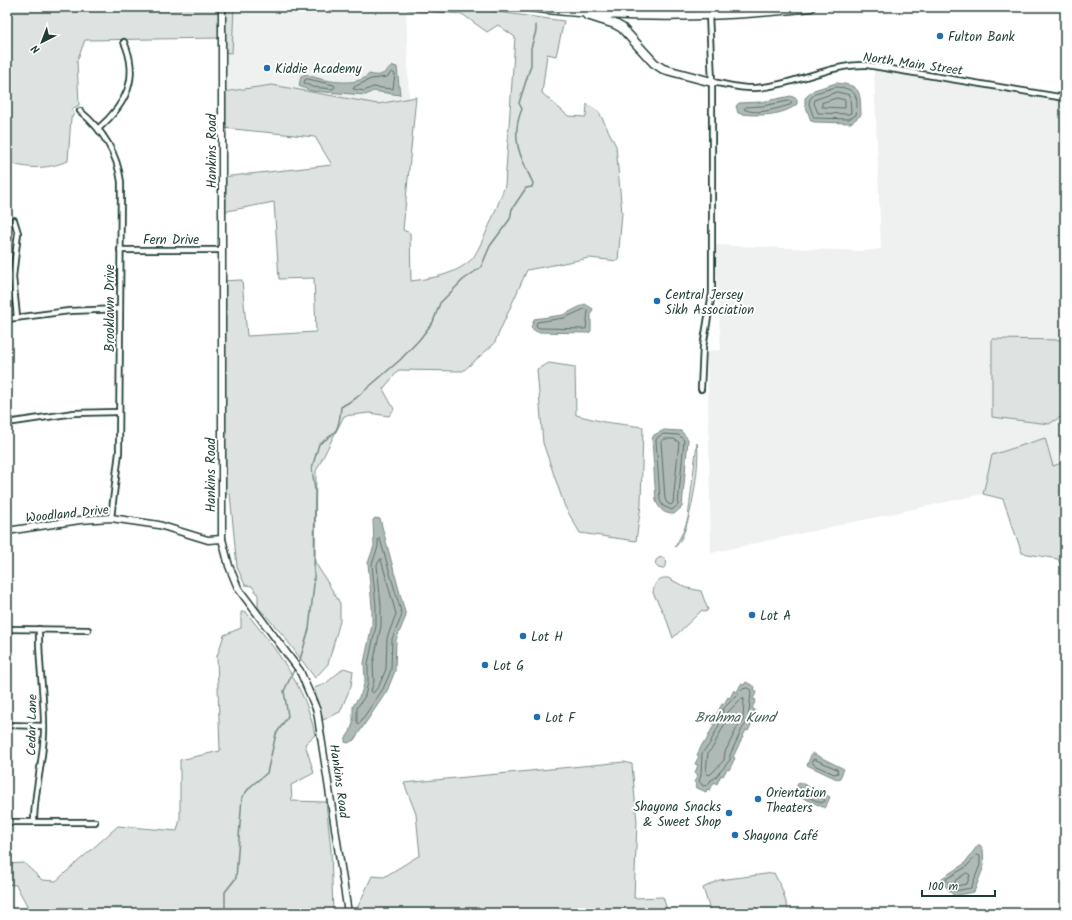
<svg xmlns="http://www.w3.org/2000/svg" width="1072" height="920" font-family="Kalam,sans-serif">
<rect width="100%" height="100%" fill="#fff"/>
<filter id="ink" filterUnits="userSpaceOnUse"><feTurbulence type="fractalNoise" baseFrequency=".025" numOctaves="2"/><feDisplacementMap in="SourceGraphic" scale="8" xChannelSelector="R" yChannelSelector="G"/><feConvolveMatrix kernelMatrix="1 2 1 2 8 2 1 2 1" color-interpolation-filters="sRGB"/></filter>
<g filter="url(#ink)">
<!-- built -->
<g fill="#eef1f0">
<path d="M234 7H406L409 98 378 104 272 85 226 92V52L232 53Z"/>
<path d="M874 70 1065 101V340L992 339V417L1049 424 1065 414V462L1053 467 1045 438 992 455 983 494 711 553 707 351 721 350 715 245 861 251 881 249Z"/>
</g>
<!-- green -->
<g fill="#dee3e2" stroke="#7e908b">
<path d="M7 7H234L232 53 222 52V38L85 40 77 61 79 105 72 109 74 114 71 118 68 161C47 169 29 170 7 162Z"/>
<path d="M406 7H461L564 21 556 56 547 54 542 93 568 116 586 117 587 104 599 112 616 146 622 213 618 261 589 258 527 270 494 344 463 371 399 370 383 389 394 409 389 416 369 413 344 416 316 471 315 562 340 603V621L328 664 315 678 283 635 258 607V595L252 586 245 585 237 567 230 494H222L221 281 242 280 247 336 316 332 314 278 279 279 274 202 222 212V177L332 165 315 137 223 128V92L272 85 378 104 416 97 403 230 410 233 411 281C433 278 454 275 471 260 479 253 501 198 505 185L515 37 498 25 487 32 462 14 407 10Z"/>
<path d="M992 339 1065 340V414L1049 424 992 417Z"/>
<path d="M549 363 575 367 576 415 604 422 643 427 641 505 636 541 580 533 565 507 543 443 537 369Z"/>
<path d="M1045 438 1053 466 1065 462V573L1058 559 1022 553 1003 499 983 494 992 455Z"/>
<path d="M697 443C701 461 690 536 675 547L684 530 688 518Z"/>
<circle cx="661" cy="563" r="5.5"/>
<path d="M668 578 687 588 701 591 708 610 705 612 702 610 673 638 666 618 653 593C654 583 658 577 668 578Z"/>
<path d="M241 612H246C276 650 306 686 315 735L305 744 314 773 291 785 292 801 326 802 331 850 333 913H31L16 885 7 884V864L24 863 42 880 56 881 118 826 177 831 180 819V760L220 751 217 656 224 635 241 628Z"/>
<path d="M344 668 353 671 351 686 340 712 323 720 314 688 325 684Z"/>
<path d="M624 762 632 764 637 822 634 898 663 897 668 913H355L372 876 384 877 420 855 416 814 404 783Z"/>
<path d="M774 873 782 889 789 913H711L703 888 719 880Z"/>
</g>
<!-- water -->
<g fill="#afbab7" stroke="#758883">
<path d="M393 66 397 67 400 95 373 91 366 95 311 91 299 86 301 76 306 74C321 81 358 88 369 74 384 78 383 72 393 66Z"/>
<path d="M836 83C862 85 860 92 861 115L851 123 815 122 811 121 805 104V98L814 90Z"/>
<path d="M791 96 797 99V104C783 116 759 116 742 114L738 113 736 106 739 103 761 102Z"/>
<path d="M585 304 593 309 591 313V331L589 333 537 332 531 328 534 319 563 315Z"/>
<path d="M664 430 681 431 688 439 682 507 674 514C664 514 660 510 656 501L652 439 654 435Z"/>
<path d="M375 518 380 519 406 616 396 640 395 671 387 691 354 740 348 743 345 742V739L350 732 353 723V706L361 694 365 681 364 663 372 625V607L368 563 374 546 373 520Z"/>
<path d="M746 682 755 687 754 690 757 691 753 699 756 700 752 708 755 710 752 718 754 719 748 731 746 730 733 757 735 758 729 770 727 769 723 776 721 775 717 784 714 782 710 790 707 789 706 792 695 787 697 784 694 782 698 775 695 773 698 765 695 764 699 756 697 755 703 743H705L718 716 716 715 722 704H724L728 697 730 698 734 690 737 692 741 684 744 685Z"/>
<path d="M812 753 844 769 839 780 807 765Z"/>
<path d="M799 782 830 797 825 808 793 793Z"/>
<path d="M978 845H980L983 849 984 866 974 892 954 896 942 882V878L964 864Z"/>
</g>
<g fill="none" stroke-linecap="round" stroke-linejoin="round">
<!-- shore -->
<g stroke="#596f68" stroke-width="1">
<path d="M392 72 395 74 393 89 373 87 364 91 353 89 354 87 371 79 387 77Z"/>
<path d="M308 79 334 85 335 87 333 89 312 87 304 83 305 80Z"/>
<path d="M836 87C856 88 859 96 856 115L849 119 814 118 809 104 810 99 816 93Z"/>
<path d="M837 92 850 95 851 113 848 114 818 113 814 103 815 100Z"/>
<path d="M837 98 845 100V108L822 107V103Z"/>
<path d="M790 101 792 102 790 105C778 108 756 116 744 109L746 107 762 106Z"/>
<path d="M585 309 588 310 586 329 539 328 536 326 537 322 564 318Z"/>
<path d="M664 434 679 435 684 440 678 505 672 510 663 506 660 500 656 440 658 437Z"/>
<path d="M665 439H674L679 442 673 503 671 505 667 503 665 499 661 442Z"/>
<path d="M380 539 402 615 392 639 391 670 383 689 359 724 357 722V708L365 696 368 682V664L376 626V606L372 564 378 547V540Z"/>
<path d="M381 559 396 614 387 638 386 669 379 686 373 693 371 691 374 681 373 664 381 626V606L377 565Z"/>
<path d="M747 688 750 689 751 693 748 721 742 729 730 755V760L715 778 711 780 708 785 703 786 699 781 701 775 702 753 709 745 722 719 723 709 743 689Z"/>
<path d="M744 699 743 721 738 726 725 752 724 760 711 774 707 775 706 771 708 753 713 747 726 721 727 713 740 700Z"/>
<path d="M814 759 837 769 838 773 834 774 814 765 812 762Z"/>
<path d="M800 788 823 797 825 801 821 803 800 793 799 790Z"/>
<path d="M977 855 980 856V865L971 888 954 891 946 879 966 867Z"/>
<path d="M967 873 970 875 967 884 956 886 955 881Z"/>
</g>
<!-- stream -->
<g stroke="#758883" stroke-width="1.5">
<path d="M299 663 309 629 314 584 315 490 312 468 319 444C338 432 339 430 341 407L356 398 400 360 419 340 433 322 440 303 463 280 481 267 490 246 510 219 512 209 526 188 532 187 533 183C520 157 510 137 522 109L519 103 531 65V48L536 31V25"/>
<path d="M225 913V892L236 878 242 797 251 786 267 773 276 734 288 716 284 691 294 670"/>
</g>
<!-- street casing -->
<g stroke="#1f3d34" stroke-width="8">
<g id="street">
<path d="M712 82C726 84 740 89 755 88 793 86 828 64 867 65L1065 98"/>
<path d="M80 111C103 130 117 152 121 182L119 452 111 518"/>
<path d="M99 128C126 104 140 78 124 42"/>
<path d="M14 220 18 233 13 277 17 317"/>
<path d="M120 250H222"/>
<path d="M7 319 69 311 120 309"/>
<path d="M701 389 703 347 712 293V82L709 14"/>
<path d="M7 423 74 413 119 412"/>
<path d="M7 629 88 630"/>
<path d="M7 725 44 726"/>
<path d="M7 822H95"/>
<path d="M34 822C34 792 43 763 44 733 45 698 38 664 39 629"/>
</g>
</g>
<!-- secondary casing -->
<g stroke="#1f3d34" stroke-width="9">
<g id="secondary">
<path d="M222 7V539L229 566 238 588 300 671 317 711 348 913"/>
<path d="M709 7V14"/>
<path d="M7 531 80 520 111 518 159 525 208 540 222 539"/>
</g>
</g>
<!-- highway casing -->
<g stroke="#1f3d34" stroke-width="11">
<g id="highway">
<path d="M530 7C623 19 719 18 811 7"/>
<path d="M587 15 615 24 622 28 654 63 663 69 712 82"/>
</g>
</g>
<!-- street -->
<use href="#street" stroke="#fff" stroke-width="4.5"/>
<!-- secondary -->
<use href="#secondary" stroke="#fff" stroke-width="6"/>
<!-- highway -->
<use href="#highway" stroke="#fff" stroke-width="8"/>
</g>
</g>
<!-- markers -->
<g fill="#1f6fb2" stroke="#fff" stroke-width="1.5">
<circle cx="940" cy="36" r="4"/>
<circle cx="267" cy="68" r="4"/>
<circle cx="657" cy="301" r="4"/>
<circle cx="752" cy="615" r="4"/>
<circle cx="523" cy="636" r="4"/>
<circle cx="485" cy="665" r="4"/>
<circle cx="537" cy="717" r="4"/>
<circle cx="758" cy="799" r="4"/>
<circle cx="729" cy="813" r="4"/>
<circle cx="735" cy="835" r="4"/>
</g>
<g text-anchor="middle" stroke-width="4" stroke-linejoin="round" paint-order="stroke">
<!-- poi labels -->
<g font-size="13" fill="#1f3d34" stroke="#fff" text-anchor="start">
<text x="948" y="41">Fulton Bank</text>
<text x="275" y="73">Kiddie Academy</text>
<text x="665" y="299">Central Jersey<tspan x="665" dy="15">Sikh Association</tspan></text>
<text x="760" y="620">Lot A</text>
<text x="531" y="641">Lot H</text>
<text x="493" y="670">Lot G</text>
<text x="545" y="722">Lot F</text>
<text x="766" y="797">Orientation<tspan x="766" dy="15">Theaters</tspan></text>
<text x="721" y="811" text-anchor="end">Shayona Snacks<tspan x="721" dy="15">&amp; Sweet Shop</tspan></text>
<text x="743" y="840">Shayona Café</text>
</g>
<!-- street labels -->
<g font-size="13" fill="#1f3d34" stroke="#fff">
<text transform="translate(913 63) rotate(8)" y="5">North Main Street</text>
<text transform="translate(211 151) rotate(-90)" y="5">Hankins Road</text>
<text x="171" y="244">Fern Drive</text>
<text transform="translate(109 308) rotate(-90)" y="5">Brooklawn Drive</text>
<text transform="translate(210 475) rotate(-90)" y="5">Hankins Road</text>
<text transform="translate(67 513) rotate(-6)" y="5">Woodland Drive</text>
<text transform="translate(31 725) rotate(-89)" y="5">Cedar Lane</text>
<text transform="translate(340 781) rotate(82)" y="5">Hankins Road</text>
</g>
<!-- water labels -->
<g font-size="14" font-style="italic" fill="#4a625b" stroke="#fff">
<text x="735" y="722">Brahma Kund</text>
</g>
</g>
<!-- margin -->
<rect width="1072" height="920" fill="none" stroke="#fff" stroke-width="24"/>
<rect x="12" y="12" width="1048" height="896" fill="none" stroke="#1f3d34" stroke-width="1.5" filter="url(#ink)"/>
<!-- north arrow -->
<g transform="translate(42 42) rotate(222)" stroke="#ffffff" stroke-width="3" paint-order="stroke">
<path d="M0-3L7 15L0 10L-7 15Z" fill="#1f3d34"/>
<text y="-6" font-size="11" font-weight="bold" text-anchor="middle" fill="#1f3d34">N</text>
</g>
<!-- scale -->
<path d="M922 890v6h73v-6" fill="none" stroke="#1f3d34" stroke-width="2"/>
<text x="928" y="890" font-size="12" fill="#1f3d34" stroke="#ffffff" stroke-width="3" paint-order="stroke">100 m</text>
</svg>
